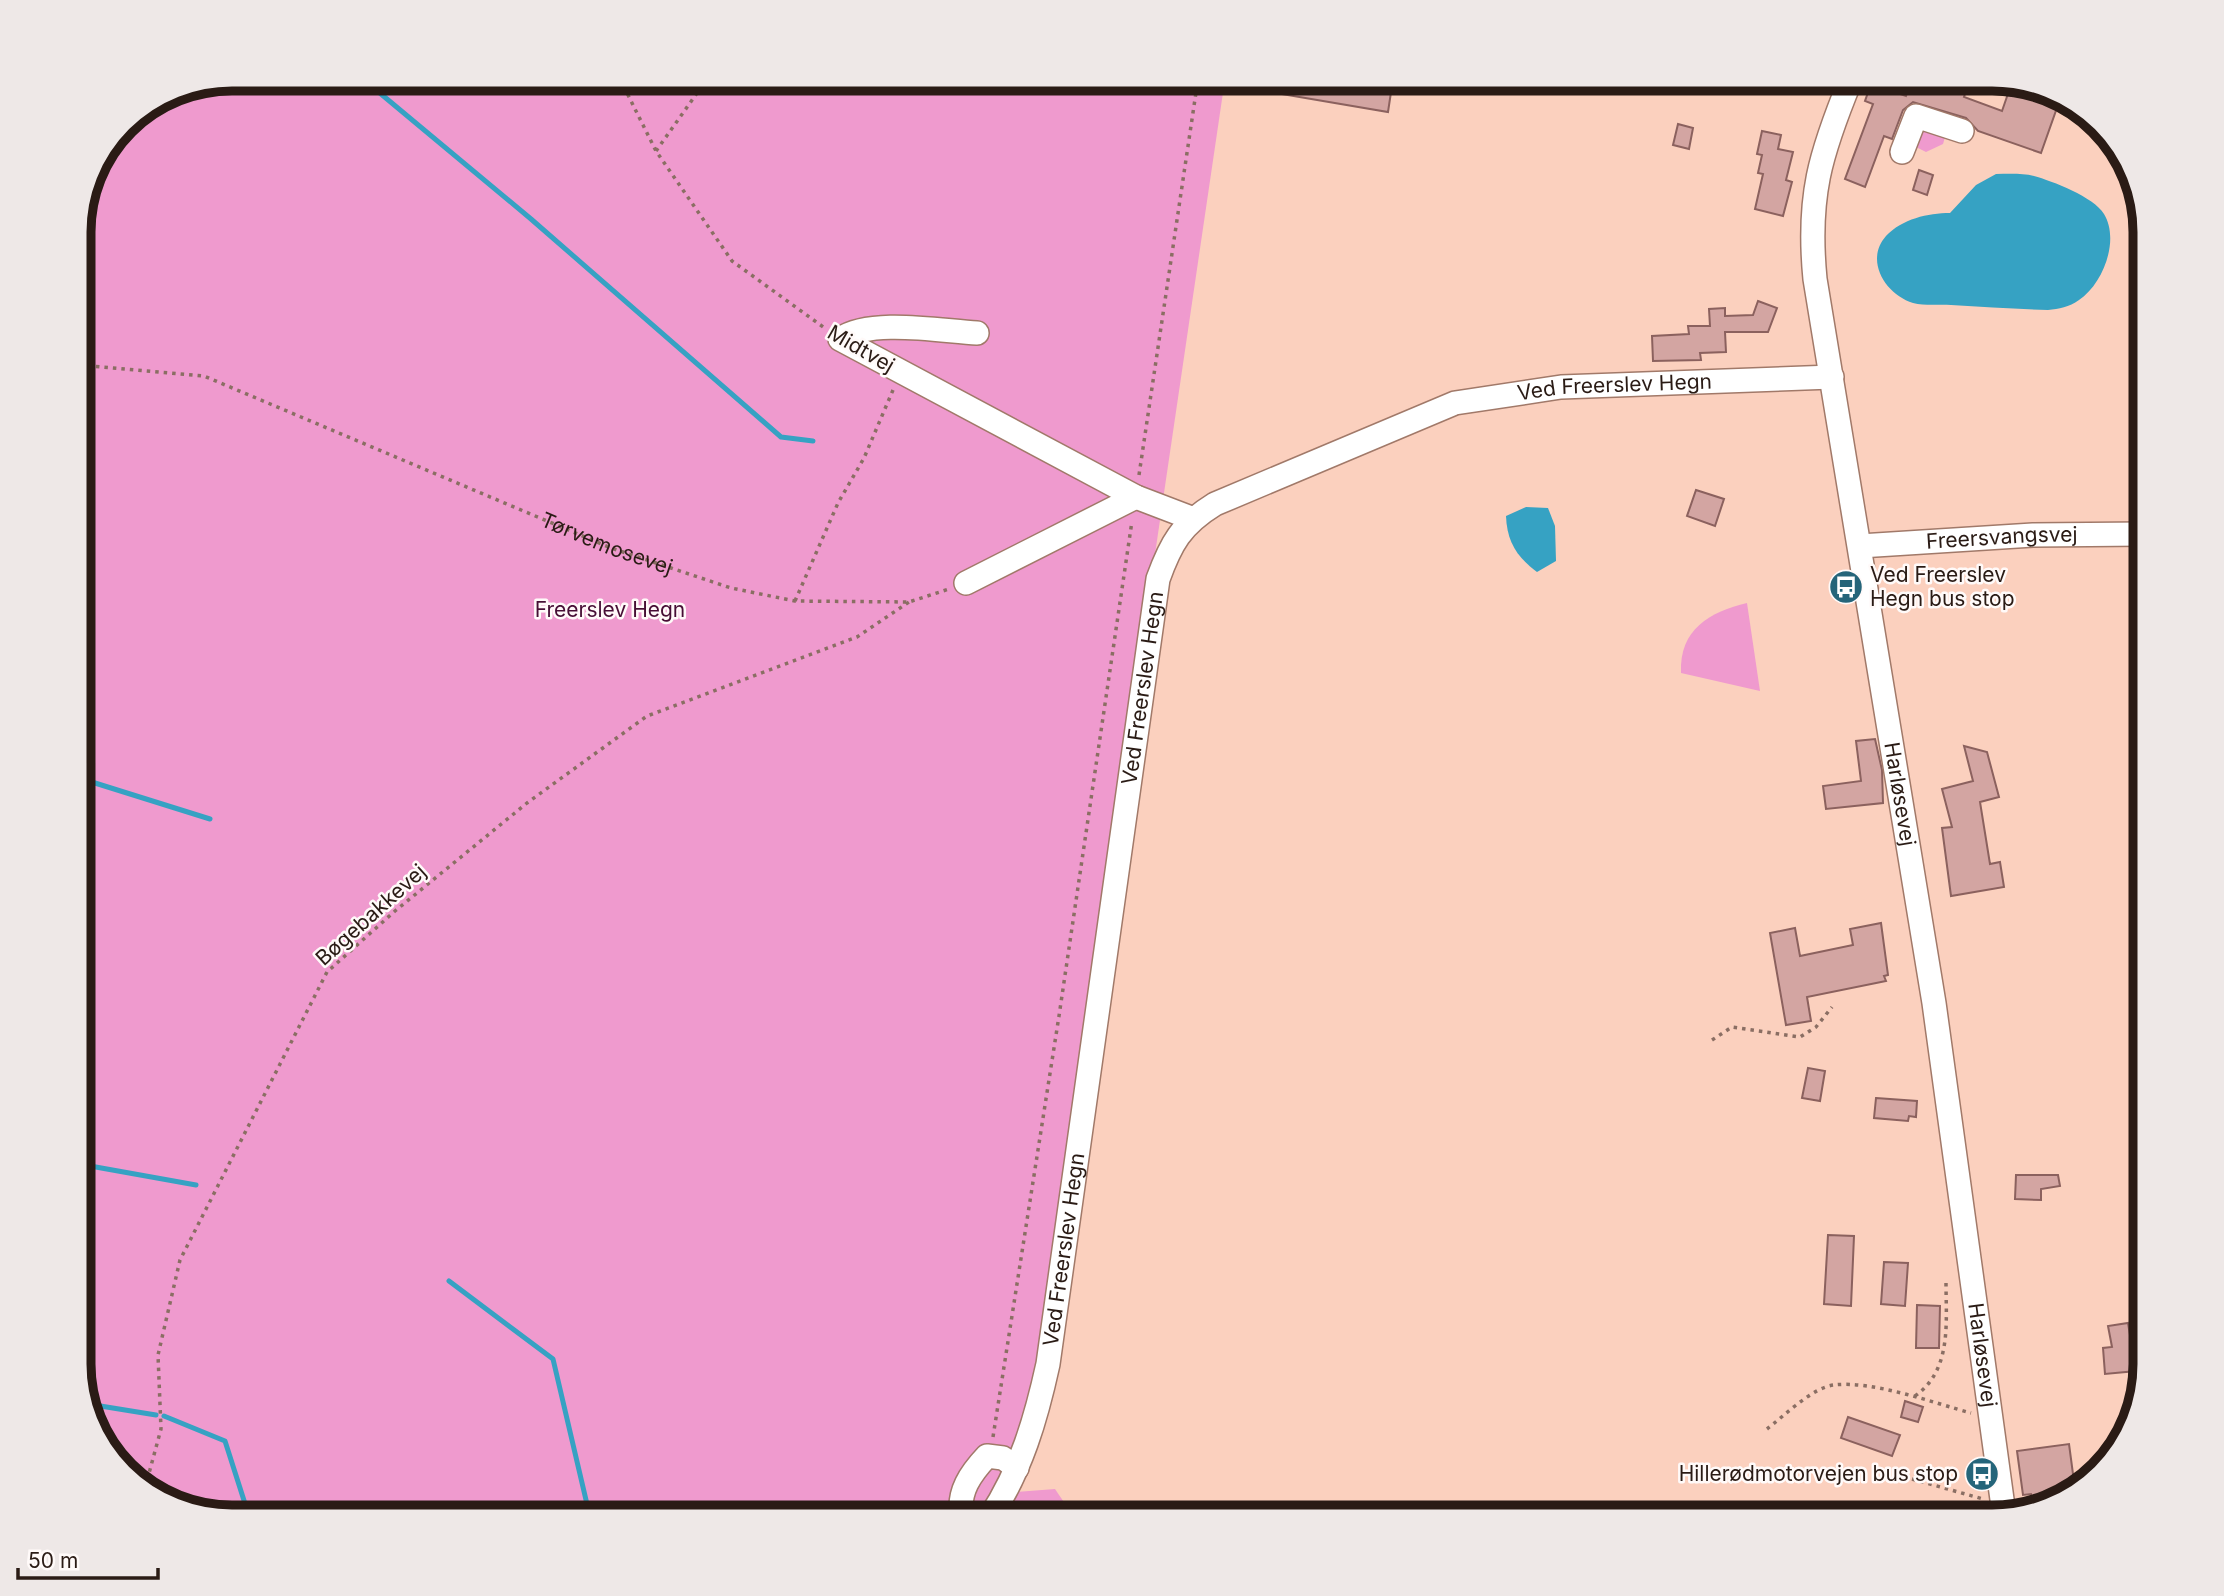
<svg xmlns="http://www.w3.org/2000/svg" width="2224" height="1596" font-family="Inter,sans-serif">
<rect width="100%" height="100%" fill="#fbd0be"/>
<!-- green -->
<g fill="#ef9ace">
<path d="M232 79H1225L1032 1389 1002 1477 977 1517H232L139 1486 99 1440 79 1373V222L94 165 131 117 174 90Z"/>
<path d="M1920 127 1946 134 1943 144 1926 152 1916 147Z"/>
<path d="M1747 603 1760 691 1681 673C1679 629 1710 612 1747 603Z"/>
<path d="M1055 1489 1074 1517H1003L1015 1492Z"/>
</g>
<!-- water -->
<g fill="#36a2c3">
<path d="M1996 174C2008 174 2022 173 2034 176 2052 181 2094 197 2104 214 2120 240 2103 284 2079 300 2069 307 2059 309 2048 310 2016 309 1984 307 1951 305 1940 304 1925 306 1913 303 1886 295 1864 261 1886 236 1902 219 1928 213 1950 213L1976 185Z"/>
<path d="M1526 507 1548 508 1555 526 1556 561 1537 572C1517 557 1507 542 1506 516Z"/>
</g>
<g fill="none" stroke-linecap="round" stroke-linejoin="round">
<!-- stream -->
<g stroke="#36a2c3" stroke-width="5">
<path d="M363 79 531 219 781 437 813 441"/>
<path d="M79 778 210 819"/>
<path d="M79 1164 196 1185"/>
<path d="M449 1281 553 1359 590 1517"/>
<path d="M88 1404 156 1415"/>
<path d="M164 1416 225 1441 248 1513 253 1517"/>
<path d="M614 1517 645 1508 677 1517"/>
</g>
</g>
<!-- building -->
<g fill="#d3a5a2" stroke="#8b615e" stroke-width="2">
<path d="M1240 79H1393L1388 112 1240 87Z"/>
<path d="M1912 79 1965 94 1964 97 2002 111 2011 85 2059 102 2041 153 1978 131 1966 118 1913 102 1903 110 1892 139 1884 136 1865 187 1845 179 1873 104 1865 101 1871 84 1906 96Z"/>
<path d="M1678 124 1693 128 1689 149 1673 145Z"/>
<path d="M1762 131 1781 135 1778 149 1793 152 1786 180 1792 182 1783 216 1755 209 1763 174 1758 173 1762 155 1757 154Z"/>
<path d="M1919 170 1933 175 1927 195 1913 190Z"/>
<path d="M1758 301 1777 308 1768 332H1725L1726 352 1700 353 1701 360 1653 361 1652 336 1689 334 1688 326H1710L1709 309 1725 308V316L1753 315Z"/>
<path d="M1696 490 1724 499 1715 526 1687 516Z"/>
<path d="M1875 739 1882 770 1883 803 1826 809 1823 786 1861 781 1856 741Z"/>
<path d="M1964 746 1987 752 1999 797 1980 802 1990 864 2000 862 2004 887 1951 896 1942 828 1952 827 1942 789 1973 781Z"/>
<path d="M1881 923 1888 975 1884 976 1886 981 1807 997 1811 1021 1786 1025 1770 933 1795 928 1800 956 1853 945 1850 929Z"/>
<path d="M1808 1068 1825 1071 1820 1101 1802 1098Z"/>
<path d="M1876 1098 1917 1101 1916 1117 1909 1116 1908 1121 1874 1118Z"/>
<path d="M2016 1175H2058L2060 1186 2041 1189V1200L2015 1199Z"/>
<path d="M1828 1235 1854 1236 1851 1306 1824 1304Z"/>
<path d="M1884 1262 1908 1263 1905 1306 1881 1304Z"/>
<path d="M1917 1305 1940 1306 1939 1348H1916Z"/>
<path d="M2128 1323 2136 1371 2105 1374 2103 1348 2112 1347 2108 1326Z"/>
<path d="M1905 1401 1923 1407 1918 1422 1901 1417Z"/>
<path d="M1848 1417 1900 1435 1892 1456 1841 1438Z"/>
<path d="M2069 1444 2075 1489 2046 1494V1498L2032 1500 2031 1494 2023 1495 2017 1451Z"/>
</g>
<g fill="none" stroke-linecap="round" stroke-linejoin="round">
<!-- minor casing -->
<g stroke="#a17969" stroke-width="26">
<g id="minor">
<path id="s2" d="M1851 79C1820 154 1807 197 1815 279L1934 1003 2004 1514"/>
<path d="M1902 152 1916 116 1962 131"/>
<path d="M977 333C940 331 871 318 840 339L1136 497 1191 518"/>
<path id="s3" d="M1860 546 2033 535 2145 534"/>
<path d="M966 583 1136 497"/>
<path d="M962 1517C957 1492 971 1473 987 1456L1003 1458 1017 1468"/>
<path id="s4" d="M990 1517C1021 1470 1036 1419 1048 1364L1158 579C1171 543 1181 525 1215 504L1455 403 1561 387 1832 377"/>
</g>
</g>
<!-- path -->
<g stroke="#8a6e63" stroke-width="3.5" stroke-dasharray="3.5 5" stroke-linecap="butt">
<path d="M620 79 656 151 732 261 826 329"/>
<path d="M656 151 707 79"/>
<path id="s1" d="M79 365 204 376 611 548 731 588 795 601 909 602 949 589"/>
<path d="M1139 475 1198 79"/>
<path d="M795 601 838 503 864 458 893 390"/>
<path d="M1712 1040 1732 1027 1800 1037 1816 1027 1832 1007"/>
<path d="M1915 1396C1952 1370 1946 1323 1946 1283"/>
<path d="M1767 1429C1784 1416 1813 1387 1834 1385 1872 1380 1934 1403 1971 1413"/>
<path d="M993 1437 1059 1016 1132 521"/>
<path d="M1912 1479 1983 1499"/>
<path d="M145 1488 161 1429 158 1355 180 1260 327 972 395 911 527 803 647 716 857 637 909 602"/>
</g>
<!-- minor -->
<use href="#minor" stroke="#fff" stroke-width="23"/>
</g>
<!-- icons -->
<defs>
<g id="bus-disc" transform="scale(1.75)"><circle r="9.5" fill="#25657a" stroke="#fffaf9"/><path d="M-5-6H5V4H4V6H2V4H-2V6H-4V4H-5ZM-3.5-4V0h7V-4ZM-3.5 1.2v1.5H-2V1.2ZM2 1.2v1.5H3.5V1.2Z" fill="#fff"/></g>
</defs>
<g fill-rule="evenodd">
<use href="#bus-disc" x="1846" y="587"/>
<use href="#bus-disc" x="1982" y="1474"/>
</g>
<g text-anchor="middle" stroke-width="5" stroke-linejoin="round" paint-order="stroke">
<!-- street labels -->
<g font-size="21" fill="#2a1b15" stroke="#fffaf9">
<text transform="translate(861 349) rotate(30)" y="7">Midtvej</text>
<text dy="7" stroke="none"><textPath href="#s4" startOffset="1475">Ved Freerslev Hegn</textPath></text>
<text dy="7" stroke="none"><textPath href="#s3" startOffset="142">Freersvangsvej</textPath></text>
<text dy="7" stroke="none"><textPath href="#s1" startOffset="562">Tørvemosevej</textPath></text>
<text dy="7" stroke="none"><textPath href="#s4" startOffset="847">Ved Freerslev Hegn</textPath></text>
<text dy="7" stroke="none"><textPath href="#s2" startOffset="728">Harløsevej</textPath></text>
<text transform="translate(371 915) rotate(-42)" y="7">Bøgebakkevej</text>
<text dy="7" stroke="none"><textPath href="#s4" startOffset="280">Ved Freerslev Hegn</textPath></text>
<text dy="7" stroke="none"><textPath href="#s2" startOffset="1295">Harløsevej</textPath></text>
</g>
<!-- poi labels -->
<g font-size="21" fill="#2a1b15" stroke="#fffaf9" text-anchor="start">
<text x="1870" y="582">Ved Freerslev<tspan x="1870" dy="24">Hegn bus stop</tspan></text>
<text x="1958" y="1481" text-anchor="end">Hillerødmotorvejen bus stop</text>
</g>
<!-- park labels -->
<g font-size="21" fill="#470e35" stroke="#fffaf9">
<text x="610" y="617">Freerslev Hegn</text>
</g>
</g>
<!-- crop -->
<path d="M0 0H2224V1596H0ZM232 91H1992A141 141 0 0 1 2133 232V1364A141 141 0 0 1 1992 1505H232A141 141 0 0 1 91 1364V232A141 141 0 0 1 232 91Z" fill="#eee8e7" fill-rule="evenodd"/>
<path fill="none" stroke="#2a1b15" stroke-width="9" d="M232 91H1992A141 141 0 0 1 2133 232V1364A141 141 0 0 1 1992 1505H232A141 141 0 0 1 91 1364V232A141 141 0 0 1 232 91Z"/>
<!-- scale -->
<path d="M18 1568v10h140v-10" fill="none" stroke="#2a1b15" stroke-width="3.5"/>
<text x="28" y="1568" font-size="21" fill="#2a1b15" stroke="#fffaf9" stroke-width="5" paint-order="stroke">50 m</text>
</svg>
